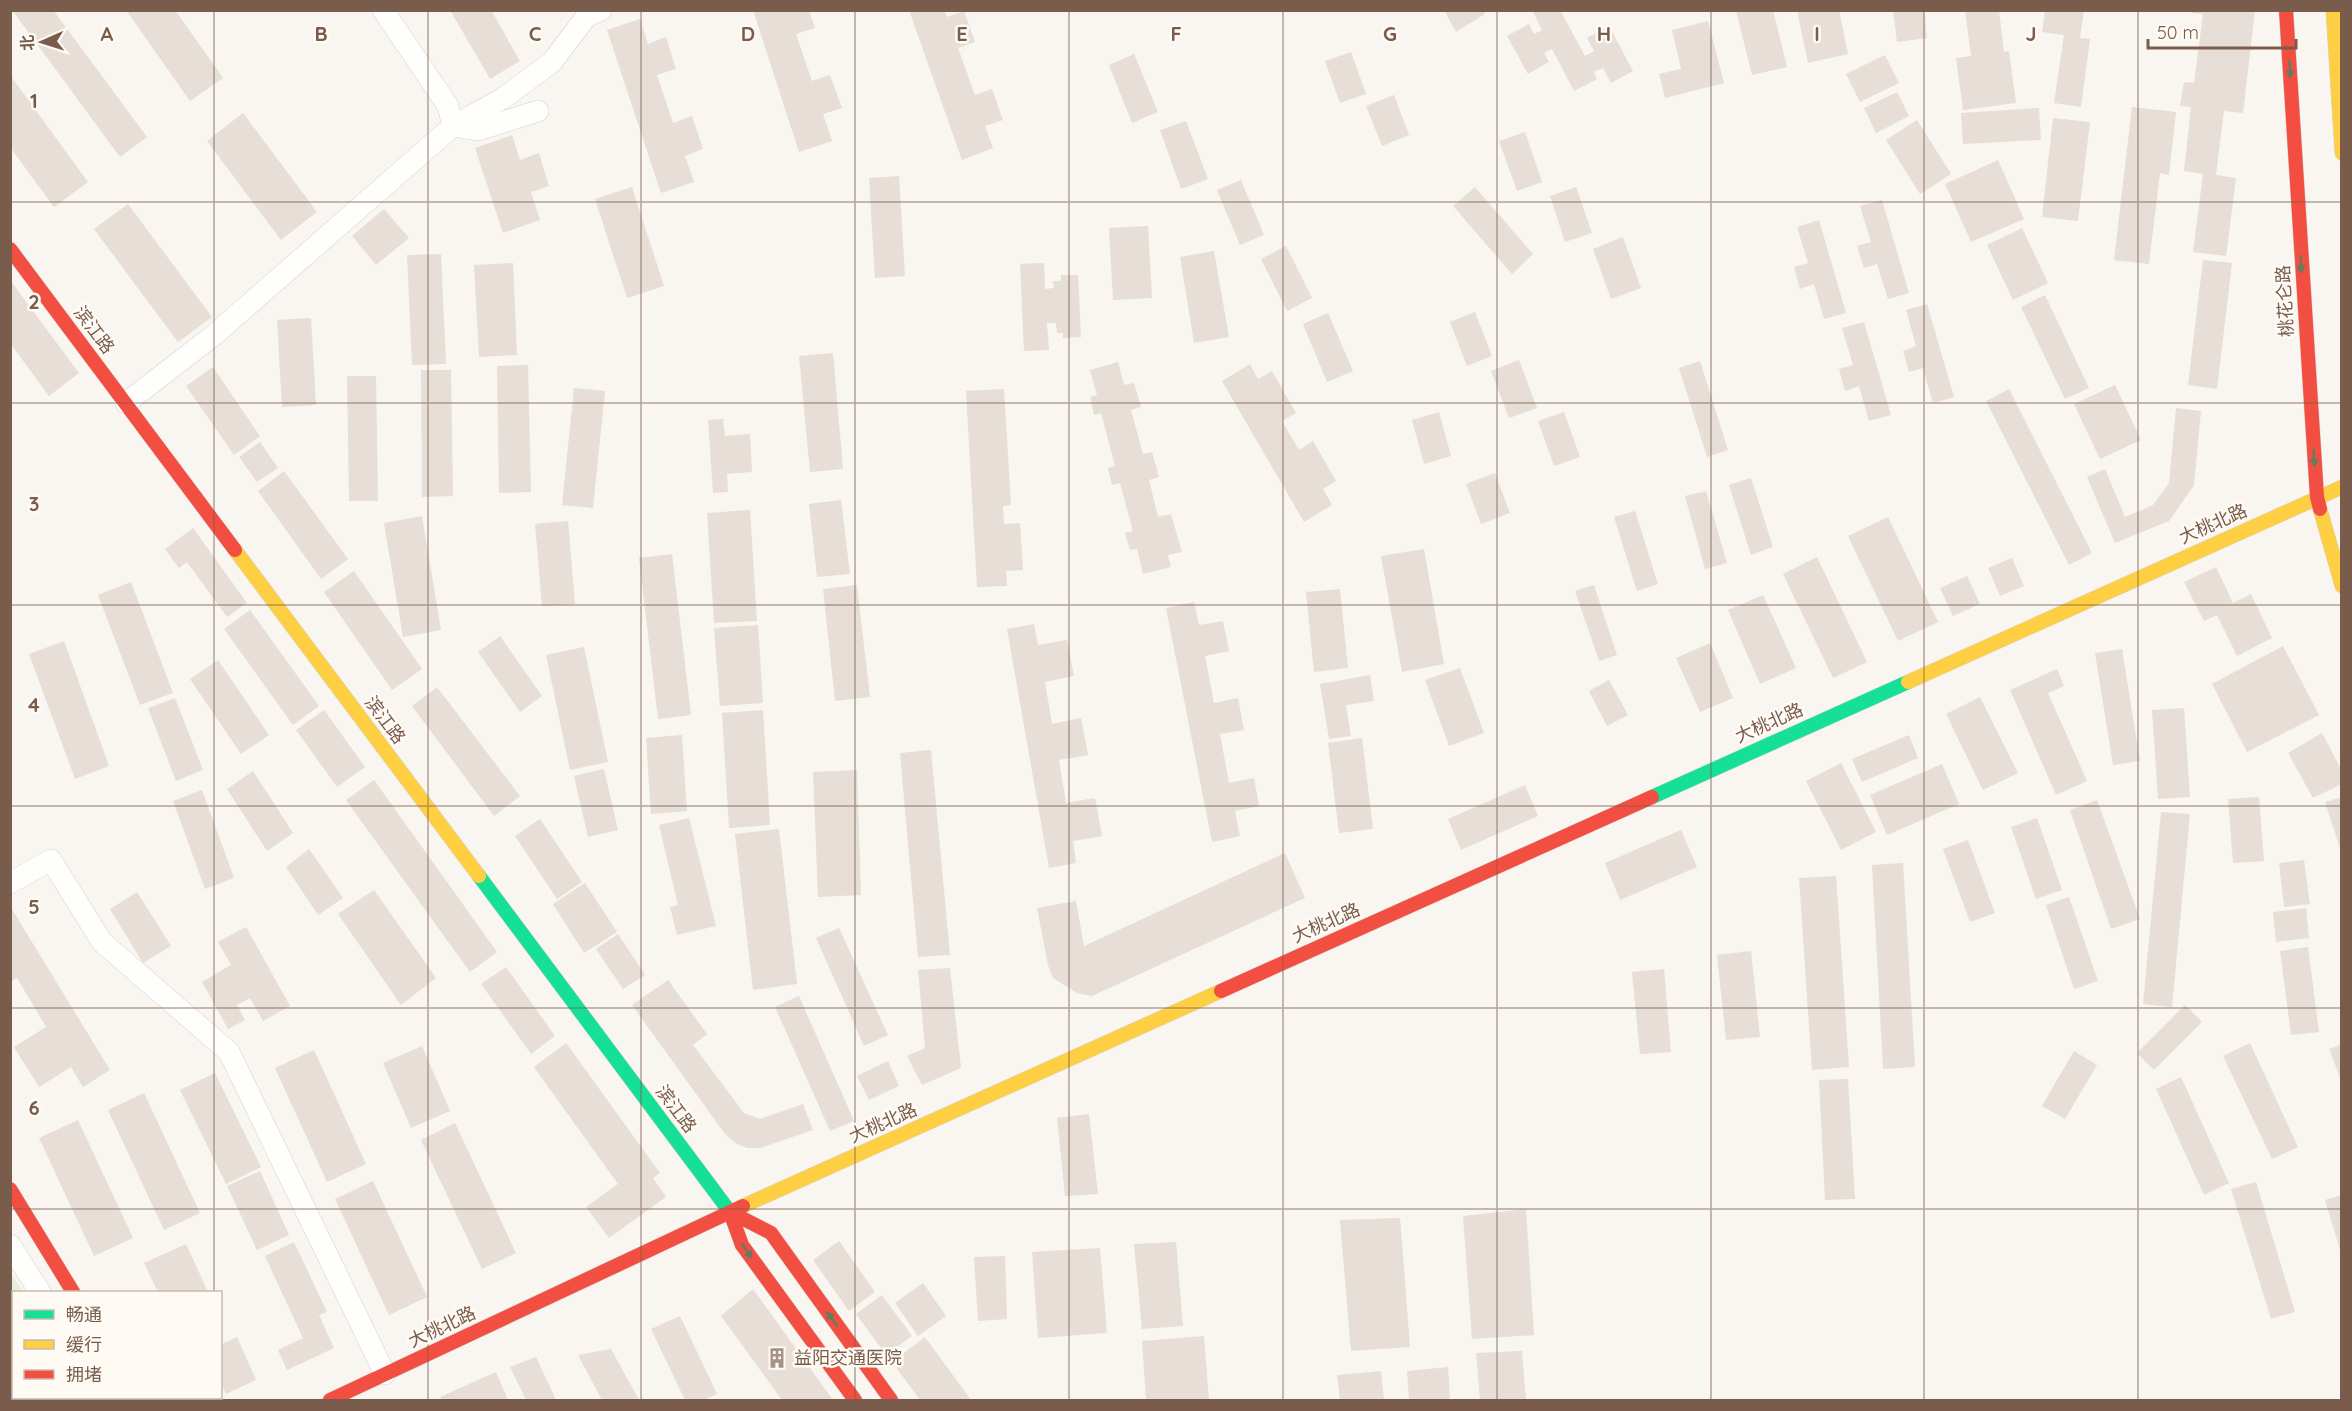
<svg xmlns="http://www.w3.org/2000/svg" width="2352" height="1411" font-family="Quicksand,'Noto Sans SC',sans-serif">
<rect width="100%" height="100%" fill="#f9f5f0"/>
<!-- green -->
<path fill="#e7f0db" d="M11 1273 23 1292H14V1398H89L90 1400H11Z"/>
<!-- building -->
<g fill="#e6ded7">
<path d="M12 10H53L147 137 120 157Z"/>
<path d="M126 10H175L223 78 190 101Z"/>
<path d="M450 10H491L520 61 490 79Z"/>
<path d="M753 10H809L815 28 796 34 812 81 830 75 842 108 823 114 832 141 799 152Z"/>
<path d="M909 10H944L947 17 964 11 975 42 958 48 975 95 992 89 1003 120 985 126 993 148 962 160Z"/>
<path d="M1444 10H1483L1485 14 1456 32Z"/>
<path d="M1536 10H1560L1585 56 1594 51 1587 38 1609 26 1633 71 1611 83 1603 68 1594 72 1597 79 1574 91 1552 49 1544 53 1549 62 1528 74 1507 36 1529 24 1534 34 1542 30 1533 12Z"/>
<path d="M1736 10H1773L1787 67 1752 75Z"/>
<path d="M1797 10H1839L1848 54 1808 63Z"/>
<path d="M1893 10H1924L1927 38 1897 42Z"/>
<path d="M1965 10H1999L2004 52 2009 51 2016 103 1963 110 1956 58 1971 56Z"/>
<path d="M2045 10H2084L2080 38 2090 39 2081 107 2054 103 2064 35 2042 32Z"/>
<path d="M2192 10H2255L2243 113 2224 111 2216 175 2236 178 2226 256 2193 252 2203 174 2184 171 2191 107 2180 106 2184 82 2194 83 2203 14 2192 13Z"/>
<path d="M640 19 648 44 666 37 676 69 657 75 673 123 692 116 703 149 685 156 694 182 661 193 607 30Z"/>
<path d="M1708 21 1724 83 1665 98 1659 74 1681 69 1672 30Z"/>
<path d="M1351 52 1366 94 1340 103 1325 61Z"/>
<path d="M1134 54 1158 112 1132 123 1109 65Z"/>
<path d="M1885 55 1899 83 1860 102 1846 74Z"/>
<path d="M10 75 88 182 54 207 10 147Z"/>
<path d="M1897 92 1909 116 1876 133 1864 108Z"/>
<path d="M1394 95 1409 135 1382 146 1366 106Z"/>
<path d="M2132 107 2176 112 2169 175 2160 173 2149 264 2114 260Z"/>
<path d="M2039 108 2041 140 1963 144 1961 113Z"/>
<path d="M243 113 317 212 281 240 207 141Z"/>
<path d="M2053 118 2090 122 2078 221 2042 217Z"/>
<path d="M1917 120 1951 174 1920 194 1886 140Z"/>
<path d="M1186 121 1208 179 1181 189 1160 130Z"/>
<path d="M1525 132 1542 182 1517 191 1499 141Z"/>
<path d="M512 135 520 160 539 153 549 186 531 192 540 220 503 233 475 148Z"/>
<path d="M1998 160 2024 219 1971 242 1945 184Z"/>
<path d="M899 176 905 276 875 278 869 178Z"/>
<path d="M1241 180 1264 235 1240 245 1217 190Z"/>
<path d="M632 187 664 286 627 298 595 199Z"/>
<path d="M1475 187 1533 254 1512 274 1453 206Z"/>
<path d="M1576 187 1592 233 1565 242 1550 196Z"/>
<path d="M1882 200 1909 293 1888 299 1877 264 1864 268 1857 246 1871 242 1860 206Z"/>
<path d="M128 204 212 317 178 342 94 229Z"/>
<path d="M384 209 409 238 376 265 352 236Z"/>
<path d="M1819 220 1846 313 1824 319 1814 284 1800 289 1794 267 1808 263 1797 227Z"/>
<path d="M1148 226 1152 298 1113 300 1109 228Z"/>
<path d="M2022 228 2048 283 2013 300 1987 245Z"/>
<path d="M1623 237 1641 288 1611 299 1593 249Z"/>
<path d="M1286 246 1312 298 1287 311 1261 259Z"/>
<path d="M1214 251 1229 337 1194 343 1180 257Z"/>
<path d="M441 254 446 364 412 365 407 255Z"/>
<path d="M2203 260 2232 263 2217 389 2188 385Z"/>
<path d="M513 263 517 355 479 357 474 265Z"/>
<path d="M1044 263 1045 289 1054 288 1053 281H1061V275H1078L1081 337 1063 338V333H1057L1056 323H1047L1049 350 1024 351 1020 264Z"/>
<path d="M10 280 79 373 49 396 10 343Z"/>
<path d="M2045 295 2089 388 2065 399 2021 307Z"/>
<path d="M1927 304 1954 397 1933 403 1923 368 1909 372 1903 351 1916 346 1906 310Z"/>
<path d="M1475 312 1492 356 1467 366 1450 322Z"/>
<path d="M1328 313 1353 371 1327 382 1303 324Z"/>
<path d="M311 318 316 405 282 407 277 320Z"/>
<path d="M1864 322 1891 415 1869 421 1859 386 1845 391 1839 369 1853 365 1842 328Z"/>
<path d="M833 353 843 469 810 472 799 356Z"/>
<path d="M1519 360 1537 408 1509 418 1491 371Z"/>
<path d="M1700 361 1728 450 1707 457 1679 368Z"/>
<path d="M1118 362 1124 385 1134 383 1141 407 1131 410 1143 454 1152 452 1159 477 1149 480 1158 517 1171 514 1182 552 1168 555 1171 567 1143 574 1137 549 1130 550 1125 533 1133 531 1120 483 1112 485 1108 468 1115 466 1101 413 1094 415 1090 397 1097 395 1090 370Z"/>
<path d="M1250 364 1258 379 1272 371 1296 413 1282 421 1299 450 1313 441 1336 481 1323 489 1332 505 1304 522 1222 381Z"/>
<path d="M528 365 531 492 499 493 497 366Z"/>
<path d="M213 367 260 436 234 455 186 386Z"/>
<path d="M421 370H451L453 496 422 497Z"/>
<path d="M347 376H376L378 501H349Z"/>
<path d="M2115 385 2141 440 2100 459 2074 404Z"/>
<path d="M574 388 605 391 593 508 562 505Z"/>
<path d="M1004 389 1011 505 1003 506 1004 524 1020 523 1023 570 1006 571 1007 586 977 587 966 391Z"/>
<path d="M2009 389 2092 553 2069 565 1986 401Z"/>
<path d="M2176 408 2201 411 2194 485 2169 521 2115 543 2087 477 2105 469 2125 517 2153 505 2169 483Z"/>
<path d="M1439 412 1451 456 1424 464 1412 420Z"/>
<path d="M1564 412 1580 457 1554 466 1538 421Z"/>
<path d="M723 419 725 436 750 434 752 472 727 474 728 492 713 493 708 420Z"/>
<path d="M260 442 278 468 257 482 239 457Z"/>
<path d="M284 471 348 559 321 579 258 491Z"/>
<path d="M1495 473 1510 513 1481 524 1466 484Z"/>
<path d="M1751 478 1773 547 1751 555 1729 485Z"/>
<path d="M1706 491 1727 563 1705 569 1685 496Z"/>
<path d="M841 500 850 574 817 577 809 504Z"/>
<path d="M750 510 757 621 714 623 707 513Z"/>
<path d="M1635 511 1658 584 1637 591 1614 517Z"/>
<path d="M422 516 441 630 403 637 384 523Z"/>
<path d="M1888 517 1938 622 1898 641 1848 536Z"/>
<path d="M568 521 575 604 542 606 535 524Z"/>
<path d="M193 528 247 603 227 617 187 562 179 568 165 549Z"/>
<path d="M1424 549 1444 664 1402 672 1381 556Z"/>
<path d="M672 554 691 715 658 719 639 558Z"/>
<path d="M1817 557 1867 662 1833 678 1783 574Z"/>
<path d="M2012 558 2024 586 2000 596 1988 568Z"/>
<path d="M2216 567 2233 603 2251 594 2272 638 2237 656 2217 615 2204 621 2184 582Z"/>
<path d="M354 571 422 669 392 690 324 592Z"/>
<path d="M1967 576 1980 604 1953 616 1940 588Z"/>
<path d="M131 582 173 693 140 705 98 595Z"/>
<path d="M857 585 870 697 835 701 823 589Z"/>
<path d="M1594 585 1617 655 1599 661 1575 591Z"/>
<path d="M1340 589 1348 668 1314 672 1306 592Z"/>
<path d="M1763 595 1796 668 1760 684 1728 610Z"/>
<path d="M1194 602 1199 625 1223 621 1229 651 1205 656 1214 703 1238 698 1244 730 1220 734 1229 783 1254 778 1259 806 1235 811 1240 836 1212 842 1166 608Z"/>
<path d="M250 610 319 706 293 725 224 629Z"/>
<path d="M1034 624 1038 645 1067 640 1074 676 1045 682 1052 724 1081 718 1088 755 1059 760 1066 803 1095 798 1102 836 1073 841 1076 863 1049 868 1007 629Z"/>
<path d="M758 625 763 703 720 706 714 628Z"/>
<path d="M500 636 542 696 520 712 478 652Z"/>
<path d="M64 641 109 766 75 779 29 654Z"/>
<path d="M1710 643 1733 698 1700 712 1676 658Z"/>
<path d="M2283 646 2319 715 2247 752 2212 684Z"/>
<path d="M584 647 608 762 570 770 546 655Z"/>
<path d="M2122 649 2140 761 2113 765 2095 653Z"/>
<path d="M218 660 269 735 241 754 190 679Z"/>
<path d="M1460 668 1484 733 1449 746 1425 680Z"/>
<path d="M2057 669 2064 686 2048 693 2087 781 2056 795 2010 690Z"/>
<path d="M1370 675 1374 701 1346 705 1351 736 1329 739 1320 684Z"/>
<path d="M1609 680 1628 715 1607 726 1589 691Z"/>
<path d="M437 687 520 796 494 816 412 706Z"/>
<path d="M1980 697 2018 773 1983 790 1946 714Z"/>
<path d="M175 698 203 770 176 781 148 708Z"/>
<path d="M2184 708 2190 797 2158 799 2152 710Z"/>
<path d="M324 710 365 767 337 787 296 730Z"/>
<path d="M763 710 770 825 729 828 722 713Z"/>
<path d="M2322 733 2342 771V784L2313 798 2288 753Z"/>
<path d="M682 735 687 811 651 814 646 738Z"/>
<path d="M1909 735 1918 758 1862 782 1852 759Z"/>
<path d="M1362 738 1373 829 1339 833 1328 743Z"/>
<path d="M931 750 950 955 918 957 900 753Z"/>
<path d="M1841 763 1876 832 1841 850 1806 781Z"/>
<path d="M1942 764 1959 804 1887 835 1870 795Z"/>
<path d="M604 769 618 830 588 837 574 776Z"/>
<path d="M857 770 861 895 818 897 813 772Z"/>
<path d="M253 771 293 833 267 851 227 789Z"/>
<path d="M374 780 497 952 470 972 346 800Z"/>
<path d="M1525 785 1538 816 1461 850 1448 819Z"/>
<path d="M202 790 234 878 205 889 173 801Z"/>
<path d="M2259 797 2264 861 2233 863 2228 799Z"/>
<path d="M2342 797V851H2341L2325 802Z"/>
<path d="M2097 800 2140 919 2111 929 2070 810Z"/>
<path d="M2161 812 2190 814 2172 1007 2143 1004Z"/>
<path d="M689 818 716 926 677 935 670 907 678 905 659 825Z"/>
<path d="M2037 818 2062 890 2036 899 2011 827Z"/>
<path d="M540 819 582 882 557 899 515 836Z"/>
<path d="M779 829 797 984 753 990 735 834Z"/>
<path d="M1681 830 1697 867 1620 900 1605 863Z"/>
<path d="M1968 840 1995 913 1970 922 1943 849Z"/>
<path d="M309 849 343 898 318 915 286 867Z"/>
<path d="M1285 853 1305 898 1092 996 1077 993 1053 978 1048 965 1037 908 1076 901 1084 946Z"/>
<path d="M2304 860 2310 904 2284 907 2279 863Z"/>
<path d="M1903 863 1915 1067 1883 1069 1872 865Z"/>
<path d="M1836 876 1849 1067 1812 1070 1799 878Z"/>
<path d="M585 883 617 932 584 953 553 904Z"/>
<path d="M374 890 436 978 401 1005 338 914Z"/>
<path d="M137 892 171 946 143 963 110 909Z"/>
<path d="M2069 897 2098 981 2074 989 2046 905Z"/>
<path d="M10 906 110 1070 83 1087 71 1067 39 1087 14 1047 46 1027 17 978 10 982Z"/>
<path d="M2306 908 2309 938 2276 942 2273 912Z"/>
<path d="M246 927 290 1006 263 1021 250 998 237 1005 245 1020 228 1029 202 982 231 965 218 942Z"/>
<path d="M839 928 888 1035 864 1046 816 938Z"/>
<path d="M618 934 645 975 623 989 596 949Z"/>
<path d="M2308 947 2319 1032 2291 1035 2280 951Z"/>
<path d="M1751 951 1760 1037 1726 1040 1717 955Z"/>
<path d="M506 967 555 1036 531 1054 481 984Z"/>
<path d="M950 968 961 1068 922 1085 907 1056 925 1048 918 970Z"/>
<path d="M1664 969 1671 1052 1640 1054 1632 972Z"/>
<path d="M668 980 707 1034 693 1045 744 1113 760 1119 803 1104 813 1130 760 1148H747L737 1144 725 1134 632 1005Z"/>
<path d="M799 996 854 1121 830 1131 775 1007Z"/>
<path d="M2185 1005 2202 1022 2154 1070 2137 1053Z"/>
<path d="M566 1043 660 1173 653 1178 666 1197 609 1238 586 1207 618 1184 534 1067Z"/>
<path d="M2250 1043 2298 1147 2272 1159 2223 1056Z"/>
<path d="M2342 1044V1080H2341L2329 1049Z"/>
<path d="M422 1046 450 1111 411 1128 383 1063Z"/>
<path d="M314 1050 366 1164 327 1182 275 1068Z"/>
<path d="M2074 1051 2097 1065 2065 1119 2042 1106Z"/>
<path d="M888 1061 899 1086 869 1100 857 1076Z"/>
<path d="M215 1073 261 1167 226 1184 180 1090Z"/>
<path d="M2181 1077 2229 1183 2204 1195 2156 1089Z"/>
<path d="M1848 1079 1855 1199 1825 1200 1819 1080Z"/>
<path d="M144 1093 200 1213 164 1230 108 1110Z"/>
<path d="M1089 1114 1098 1194 1065 1196 1057 1118Z"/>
<path d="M78 1120 133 1238 94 1256 39 1138Z"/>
<path d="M455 1123 516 1253 482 1269 421 1140Z"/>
<path d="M260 1171 289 1235 257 1250 227 1186Z"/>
<path d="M373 1181 427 1297 389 1315 335 1199Z"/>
<path d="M2256 1182 2295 1312 2271 1319 2231 1189Z"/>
<path d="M2342 1195V1253H2341L2325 1200Z"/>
<path d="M1526 1209 1534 1335 1472 1339 1463 1216Z"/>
<path d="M1400 1218 1410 1347 1351 1351 1340 1220Z"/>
<path d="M839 1241 875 1292 849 1311 813 1260Z"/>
<path d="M294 1242 327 1312 319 1315 334 1348 287 1370 278 1350 303 1338 265 1256Z"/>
<path d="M1176 1242 1183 1326 1142 1329 1134 1244Z"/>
<path d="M186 1244 208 1292H158L144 1263Z"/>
<path d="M1100 1248 1107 1333 1038 1338 1032 1252Z"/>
<path d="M1005 1256 1007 1319 978 1321 974 1257Z"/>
<path d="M923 1283 946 1316 918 1336 895 1303Z"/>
<path d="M753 1289 833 1400H782L721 1316Z"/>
<path d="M882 1295 912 1336 886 1355 856 1314Z"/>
<path d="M680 1316 717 1394 704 1400H685L651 1329Z"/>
<path d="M1204 1336 1209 1400H1146L1142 1341Z"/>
<path d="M237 1337 256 1380 226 1394 220 1381V1345Z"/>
<path d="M925 1337 971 1400H920L892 1362Z"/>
<path d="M611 1349 639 1400H602L578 1355Z"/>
<path d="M1522 1351 1526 1400H1480L1476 1353Z"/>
<path d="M536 1357 556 1400H526L510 1367Z"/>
<path d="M1448 1367 1450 1400H1409L1407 1371Z"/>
<path d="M1381 1371 1384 1400H1340L1337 1375Z"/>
<path d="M496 1372 508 1400H442L440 1397Z"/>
</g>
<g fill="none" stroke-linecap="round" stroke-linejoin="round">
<!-- street casing -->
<g stroke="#d7d1cb" stroke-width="22">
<g id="street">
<path d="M383 10 448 106 453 126 478 130 538 111"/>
<path d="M126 403 214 335 453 126 502 99 552 62 586 17 601 10"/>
<path d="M10 883 51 860 102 942 229 1052 385 1374"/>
<path d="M10 1245 40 1292"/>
<path d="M106 1398 107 1400"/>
</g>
</g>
<!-- fast casing -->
<g stroke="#d9d2cb" stroke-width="15">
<g id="fast">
<path d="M1652 797 1908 682"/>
<path d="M479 876 730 1212"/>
</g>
</g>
<!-- slow casing -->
<g stroke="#d9d2cb" stroke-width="15">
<g id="slow">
<path d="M2333 10 2342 153"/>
<path d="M2320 509 2342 586"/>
<path d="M235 550 479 876"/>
<path d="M1908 682 2342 487"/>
<path d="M743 1206 1221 991"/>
<path d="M136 1398 138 1400"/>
</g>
</g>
<!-- jam casing -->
<g stroke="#d9d2cb" stroke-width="15">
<g id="jam">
<path d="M2286 10 2317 497 2320 509"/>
<path d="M10 249 235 550"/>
<path d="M1221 991 1652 797"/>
<path d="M10 1189 73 1292"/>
<path d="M330 1400 743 1206"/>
<path d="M855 1400 742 1245 730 1212 771 1233 891 1400"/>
</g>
</g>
<!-- street -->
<use href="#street" stroke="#fefefd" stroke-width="21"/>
<!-- fast -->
<use href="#fast" stroke="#16e098" stroke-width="14"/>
<!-- slow -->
<use href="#slow" stroke="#ffcf43" stroke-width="14"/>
<!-- jam -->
<use href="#jam" stroke="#f24e42" stroke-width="14"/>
</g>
<!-- one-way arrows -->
<defs><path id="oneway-solid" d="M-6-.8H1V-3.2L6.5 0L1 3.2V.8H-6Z" transform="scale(1.5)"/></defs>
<g fill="#617d60">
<use href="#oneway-solid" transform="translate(2290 69) rotate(87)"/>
<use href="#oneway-solid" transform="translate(2301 264) rotate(87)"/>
<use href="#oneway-solid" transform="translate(2314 458) rotate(86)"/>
<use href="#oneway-solid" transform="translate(747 1251) rotate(56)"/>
<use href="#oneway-solid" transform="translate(832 1319) rotate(-126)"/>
</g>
<!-- grid -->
<path fill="none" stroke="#7a5c4d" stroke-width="1.5" stroke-opacity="0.55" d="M214 10V1292M428 10V1400M641 10V1400M855 10V1400M1069 10V1400M1283 10V1400M1497 10V1400M1711 10V1400M1924 10V1400M2138 10V1400M10 202H2342M10 403H2342M10 605H2342M10 806H2342M10 1008H2342M10 1209H2342M214 1398V1400"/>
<!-- icons -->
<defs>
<g id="building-bare" transform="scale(1.62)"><path d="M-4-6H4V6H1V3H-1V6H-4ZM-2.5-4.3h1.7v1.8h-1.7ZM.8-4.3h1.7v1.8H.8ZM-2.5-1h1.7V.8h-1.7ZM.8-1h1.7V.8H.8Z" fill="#a69286" stroke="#fffaf3" stroke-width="2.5" paint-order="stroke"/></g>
</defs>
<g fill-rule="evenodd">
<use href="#building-bare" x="777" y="1358"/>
</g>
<g text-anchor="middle" stroke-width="5" stroke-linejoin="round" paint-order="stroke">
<!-- street labels -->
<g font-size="18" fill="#7a5c4d" stroke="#fffaf3">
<text transform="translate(2285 301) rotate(-93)" y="6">桃花仑路</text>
<text transform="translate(94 330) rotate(53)" y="6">滨江路</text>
<text transform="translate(2213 524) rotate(-24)" y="6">大桃北路</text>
<text transform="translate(385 720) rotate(53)" y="6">滨江路</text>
<text transform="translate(1769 723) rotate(-24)" y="6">大桃北路</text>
<text transform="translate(1326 923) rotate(-24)" y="6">大桃北路</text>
<text transform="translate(676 1109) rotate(53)" y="6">滨江路</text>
<text transform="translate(883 1123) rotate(-24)" y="6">大桃北路</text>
<text transform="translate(442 1327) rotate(-25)" y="6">大桃北路</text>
</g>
<!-- poi labels -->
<g font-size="18" fill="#7a5c4d" stroke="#fffaf3" text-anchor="start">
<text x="794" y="1364">益阳交通医院</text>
</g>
</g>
<g font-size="20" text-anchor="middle" font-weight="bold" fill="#7a5c4d" stroke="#fffaf3" stroke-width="5" stroke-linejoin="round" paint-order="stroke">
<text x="107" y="41">A</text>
<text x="321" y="41">B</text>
<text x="535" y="41">C</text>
<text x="748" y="41">D</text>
<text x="962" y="41">E</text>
<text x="1176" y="41">F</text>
<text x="1390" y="41">G</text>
<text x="1604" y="41">H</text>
<text x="1817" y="41">I</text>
<text x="2031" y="41">J</text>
<text x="34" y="108">1</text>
<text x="34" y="309">2</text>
<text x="34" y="511">3</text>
<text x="34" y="712">4</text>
<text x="34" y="914">5</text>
<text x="34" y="1115">6</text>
</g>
<!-- border -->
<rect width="2352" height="1411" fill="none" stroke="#7a5c4d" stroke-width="24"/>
<!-- legend -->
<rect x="12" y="1291" width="210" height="108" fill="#fffaf3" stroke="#cabbb1" stroke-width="1.5"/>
<rect x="24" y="1310" width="30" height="9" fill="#16e098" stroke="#cabbb1" stroke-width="1.5"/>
<text x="66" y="1321" font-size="18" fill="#7a5c4d">畅通</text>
<rect x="24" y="1340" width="30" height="9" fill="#ffcf43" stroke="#cabbb1" stroke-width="1.5"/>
<text x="66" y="1351" font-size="18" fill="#7a5c4d">缓行</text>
<rect x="24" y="1370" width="30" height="9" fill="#f24e42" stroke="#cabbb1" stroke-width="1.5"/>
<text x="66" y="1381" font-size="18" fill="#7a5c4d">拥堵</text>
<!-- north arrow -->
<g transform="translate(42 42) rotate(267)" stroke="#fffaf3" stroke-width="4.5" paint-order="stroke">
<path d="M0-4.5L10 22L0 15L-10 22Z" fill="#7a5c4d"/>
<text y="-9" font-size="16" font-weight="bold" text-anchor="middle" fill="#7a5c4d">北</text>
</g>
<!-- scale -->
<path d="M2148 39v9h148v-9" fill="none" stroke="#7a5c4d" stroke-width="3"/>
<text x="2157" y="39" font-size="18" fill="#7a5c4d" stroke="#fffaf3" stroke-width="4.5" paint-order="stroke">50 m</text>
</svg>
